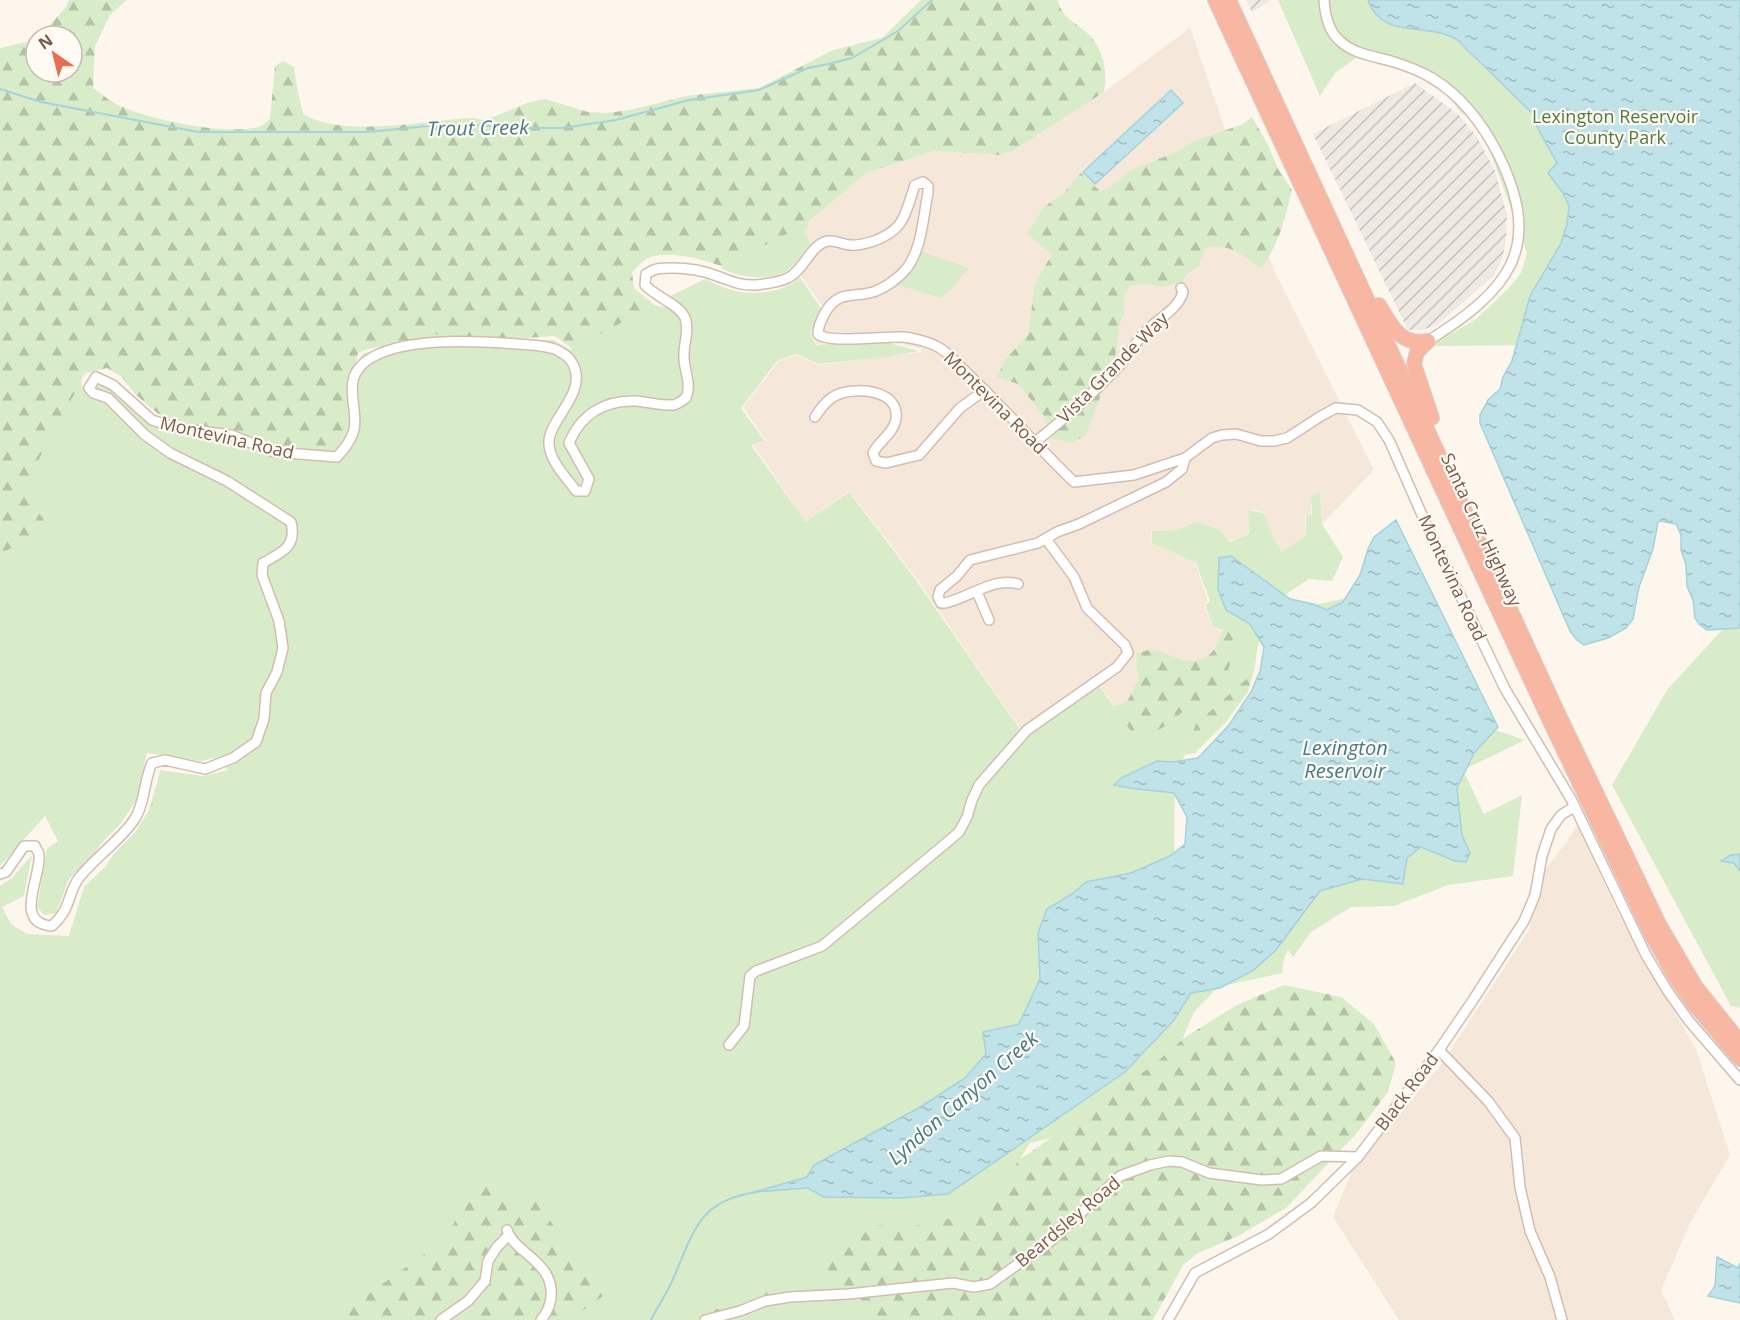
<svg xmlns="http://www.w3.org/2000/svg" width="1740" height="1320" font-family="'Open Sans',sans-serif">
<defs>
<pattern id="industrial-furrows" width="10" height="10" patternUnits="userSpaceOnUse" patternTransform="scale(1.5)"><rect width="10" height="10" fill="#efe9e4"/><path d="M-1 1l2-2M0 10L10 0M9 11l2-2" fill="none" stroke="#c7c0bb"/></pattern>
<pattern id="forest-firs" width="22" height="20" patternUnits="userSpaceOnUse" patternTransform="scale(1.5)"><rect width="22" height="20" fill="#d8ecc9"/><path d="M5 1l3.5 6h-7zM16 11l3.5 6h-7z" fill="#b4c2a5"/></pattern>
<pattern id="water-ripples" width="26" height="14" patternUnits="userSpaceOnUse" patternTransform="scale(1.5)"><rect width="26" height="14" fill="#bfe3e8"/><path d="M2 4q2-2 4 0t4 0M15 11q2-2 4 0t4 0" fill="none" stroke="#a0bbbe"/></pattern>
</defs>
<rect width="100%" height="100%" fill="#fdf6ec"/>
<!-- residential -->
<g fill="#f5e8da">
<path d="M1190 28 1274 270 1374 470 1322 524 1320 494 1311 496V514L1305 515 1306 535 1282 552 1271 532 1264 512 1249 509 1248 534 1230 541 1219 529 1196 522 1176 530 1151 531 1152 543 1195 563 1208 601 1204 605 1213 628 1232 634 1138 739 1098 683 1021 730 914 575 849 491 806 522 753 445 766 441 743 407 779 361 796 355 818 365 921 352V349L875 338 817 344 811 333 824 309 801 276 802 271 816 253 798 218 866 173 934 151 999 155 1013 151 1104 92Z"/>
<path d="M1577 825 1618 913 1696 1049 1730 1155 1690 1223 1661 1290 1675 1320H1399L1333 1217 1353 1169 1440 1066 1530 928 1533 886 1570 837Z"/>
</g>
<!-- industrial -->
<g fill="url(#industrial-furrows)">
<path d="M1246 0H1271L1252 12Z"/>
<path d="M1415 83 1458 114 1477 137 1495 171 1507 215 1506 240 1502 260 1493 276 1437 325 1422 330H1408L1313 134Z"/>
</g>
<!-- forest -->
<g fill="url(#forest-firs)">
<path d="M69 0H127L110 15 95 46 93 88C103 95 113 104 125 108 158 121 223 135 258 127 263 126 266 122 270 119L275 66 283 61 294 67 297 88 303 114C343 138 423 121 469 118L486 120 527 103 545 99 588 112 606 113 630 110 686 96 759 88 833 50 882 38 921 0H1058C1062 21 1080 23 1092 38 1105 54 1107 73 1104 92L1013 151 999 155 934 151 866 173 810 220 797 249 750 275C721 267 685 250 654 256 644 258 638 266 632 273L634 288 663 312 581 355 555 336 527 338 456 336 419 340 368 349 358 353 354 368 350 421 334 452 265 446 178 424 157 413 135 394 122 377 107 368 86 373 81 379 82 386 0 722V48L36 40V72H72V36H40L66 7Z"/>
<path d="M1252 117 1267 143 1278 169 1292 190C1285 218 1279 245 1261 268 1242 255 1229 242 1205 248L1199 266 1188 273 1183 281 1163 287 1144 284 1129 286 1124 296V314L1119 325 1115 359 1085 436 1070 443 1050 437 1044 416 1018 384 997 377 1005 360 1028 335 1035 284 1052 254 1027 234 1044 207 1063 194 1081 173 1101 192 1120 180 1129 171 1176 152 1192 142 1243 124Z"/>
<path d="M1227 623 1257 644 1255 667 1248 692 1226 722 1195 753 1173 757 953 1204 1041 1145 1161 1052 1237 1005 1284 985 1341 997 1374 1024 1396 1063 1388 1092 1356 1134 1286 1208 1238 1236 1198 1253 1183 1265 1153 1320H189L145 822 159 777 663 950 1098 685 1114 707 1127 702 1139 678 1136 664 1137 654C1142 652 1146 650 1151 650 1172 652 1193 673 1212 652 1220 644 1220 632 1227 623Z"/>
</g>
<!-- park -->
<g fill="#d8ecc9">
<path d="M1278 0H1740L1572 345 1431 346 1476 319 1508 289 1521 273 1527 253 1489 148 1473 120 1461 113 1444 90 1428 84 1429 79 1402 65 1360 55 1335 73 1320 96Z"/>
<path d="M802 226 811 244C804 252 794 266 785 272 766 282 738 277 721 268Z"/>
<path d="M917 250 969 268 948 293 941 298 888 282 912 259Z"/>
<path d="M800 277 822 310 810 333 816 345 874 339 919 351 885 357 818 364 796 354 777 361 741 408 765 441 751 445 806 522 849 492 913 576 1021 731 1098 684 1137 740 1162 728 1188 708 1211 697 1224 684 1232 657 1233 634 1213 627 1205 605 1210 601 1196 563 1152 543V531L1176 530 1196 522 1219 529 1230 542 1249 534 1248 510 1264 513 1271 532 1282 552 1306 535V515L1312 514 1311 496 1320 493 1322 524 1343 557 1332 581 1309 579 1268 606 1251 675 1196 724 1175 780 1174 868 1155 916 1276 660 1280 612 1347 598 1334 677 1525 740 1463 770 1484 814 1522 795 1513 876 1448 885 1394 906 1351 907 1311 932 1293 957 1288 950 1284 958 1282 973 1218 987 1194 1012 1182 1040 1150 1068 1127 1082 1111 1098 1071 1127 1046 1139 1030 1143C1016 1164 1003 1190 981 1204 956 1221 923 1227 893 1227 888 1227 881 1225 875 1225 861 1227 833 1251 822 1261L842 1289 763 1290 736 1304 703 1313 695 1320H570L603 1296 535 1199 515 1219 479 1169 447 1238 332 1320H0V886L11 879 32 855 24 896 2 907 11 924 27 934 69 936 84 887 105 867 113 855 135 832 152 806 160 770 203 776 228 770 219 757 201 761 147 753 136 801 121 823 100 845 91 858 69 879 56 913 44 915 37 907 47 849 58 841 45 816 0 866V555L47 524 22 490 77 389 104 375 126 389 157 417 191 426 227 430 263 448 332 455 350 422 356 371 362 354 434 334 526 340H553L571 350 654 305 668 308 662 300 705 279C714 283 723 288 732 290 752 296 785 293 800 277Z"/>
<path d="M1740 378V1008L1731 1006 1612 785 1667 690 1724 628Z"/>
<path d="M852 1303 865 1320H736L767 1305Z"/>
</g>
<!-- water -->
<g fill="url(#water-ripples)" stroke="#a5d3da" stroke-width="1.5">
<path d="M1368 0H1740V628L1707 630 1699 624 1695 618 1693 600 1687 586 1686 565 1681 550V535L1676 524 1660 521 1658 522 1653 549 1639 587 1633 619 1626 628 1608 638 1584 645 1577 640 1570 631 1480 423V415L1488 400 1500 389 1503 377 1512 361 1530 296 1561 243 1567 224 1569 206 1563 193 1548 173 1557 163 1537 127 1536 117C1513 95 1492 73 1469 52 1465 48 1461 42 1456 39 1427 22 1381 40 1368 0Z"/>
<path d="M1171 90 1183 103 1095 184 1083 172Z"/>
<path d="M1396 520 1498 727 1474 753 1457 788 1462 835 1470 853 1466 862 1455 861 1421 847 1407 858 1403 884 1362 879 1320 891 1276 950 1254 970 1220 988 1191 993 1174 1020 1125 1072 948 1194 901 1198 823 1197 808 1188 754 1192 807 1177 814 1165 922 1106 965 1078 986 1054 983 1032 1019 1024 1040 979 1038 933 1047 909 1072 894 1086 882 1131 873 1170 856 1185 844 1187 817 1174 793C1154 790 1134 790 1114 785L1121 778 1157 761 1173 762 1198 758 1229 725 1251 692 1260 671 1264 647 1250 624 1226 610 1218 589 1219 558 1231 556 1290 599 1313 604 1327 610 1343 602 1360 575 1368 549 1374 537Z"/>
<path d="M1740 854V871L1734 863 1721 861 1731 855Z"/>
<path d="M1717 1257 1738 1268 1740 1263V1303L1708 1296 1715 1286Z"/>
</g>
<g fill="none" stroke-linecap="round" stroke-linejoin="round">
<!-- stream -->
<g stroke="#a5d3da" stroke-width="2">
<path d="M0 89 41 102 198 132H368L428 126 471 125 526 128H562L616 120 689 100 759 90 808 68 829 64 852 58 898 31 932 0"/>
<path d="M651 1320C658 1306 667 1293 673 1279 694 1232 698 1200 757 1192"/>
</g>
<!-- minor casing -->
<g stroke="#d1beb0" stroke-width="12">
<g id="minor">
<path d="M1324 0C1325 15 1328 31 1340 41 1355 55 1375 56 1394 62 1407 66 1420 71 1432 78 1463 97 1483 124 1499 156 1545 250 1507 291 1428 341"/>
<path d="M815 417C821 408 828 398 839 394 858 387 900 390 896 419 894 433 879 441 873 453L876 461 886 463 919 455 960 408 985 390"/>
<path d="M1034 443C1064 419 1094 393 1120 365 1130 354 1137 339 1148 329 1160 318 1179 308 1183 292L1181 288"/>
<path d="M1018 584C992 577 969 598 945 603H941L938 597 940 590 957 576 970 560 1038 543 1057 532 1079 524 1166 482 1182 469 1185 458"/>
<path d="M977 592 989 620"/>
<path d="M0 874 6 872 24 846H35C36 849 38 851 39 854 42 876 12 923 52 926 72 908 67 894 79 878 95 857 119 842 134 820 145 804 144 780 152 763L165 760 205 769 233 758 256 742 264 719 266 693 277 672 283 648 279 621 262 575 263 563C282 552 297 547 291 522L227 481 170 453 145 435 108 398 93 393 89 388 96 377 113 385 152 420 177 428 231 435 274 452 337 457C344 449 351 441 354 430 359 407 341 381 365 362 398 336 476 341 517 344 529 345 546 345 557 350 566 355 572 359 575 369 584 396 547 422 549 444 550 462 567 478 576 491H585L589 479 569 443C581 414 605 400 636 401 648 402 662 406 674 405 678 404 683 400 686 398 692 383 684 372 684 357 683 345 690 330 685 318 680 305 656 297 645 285L646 274C655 268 660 268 672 268 687 268 702 270 717 276 731 281 741 286 756 285 766 284 779 282 788 278 804 270 811 244 828 241 837 240 843 245 851 245 858 246 867 243 874 241 906 229 905 213 915 185L923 182 928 186V193C923 217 922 248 907 268 899 278 885 288 873 292 852 298 838 290 825 313 821 320 818 326 818 334 828 344 886 336 903 337 914 338 929 342 938 347 948 352 954 361 962 368 1001 405 1036 445 1074 482L1134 475 1185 458 1212 438 1222 435 1236 434 1261 441H1274L1287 438 1321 416 1336 408 1358 410 1377 422 1389 440 1426 524 1505 689 1571 799 1646 955 1667 990 1689 1021 1740 1080"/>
<path d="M729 1045 744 1026 750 976 756 971 822 946 945 844 959 832 967 817 972 800 979 785 1027 730 1117 667 1128 653 1125 645 1087 608 1074 577 1046 539"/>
<path d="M1439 1050 1488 1101 1515 1138 1520 1187 1530 1231 1550 1277 1562 1320"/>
<path d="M509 1235C517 1248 529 1254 539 1265 555 1281 555 1303 541 1320"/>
<path d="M441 1320 468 1301 485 1281 488 1261 497 1247 509 1235 507 1230"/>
<path d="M705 1320 740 1311 765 1301 790 1297 848 1294 953 1283 974 1287 990 1284 1052 1240 1120 1176 1150 1165 1169 1161 1182 1162 1209 1173 1262 1180 1281 1179 1321 1156 1358 1157"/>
<path d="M1168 1320 1195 1273 1269 1234 1311 1203 1358 1157 1439 1050 1473 1000 1524 921 1535 895 1542 856 1551 829 1561 815 1574 807"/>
</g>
</g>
<!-- highway casing -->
<g stroke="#dad1cd" stroke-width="16">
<g id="highway">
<path d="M1215 0 1547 715 1650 932 1676 978 1694 1004 1740 1059"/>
<path d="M1229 0 1558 713 1659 924 1696 987 1740 1042"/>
<path d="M1379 305C1392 326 1400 346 1428 341"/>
<path d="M1428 341 1417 352 1414 364 1432 418"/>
</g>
</g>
<!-- minor -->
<use href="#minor" stroke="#fff" stroke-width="9"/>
<!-- highway -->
<use href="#highway" stroke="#f7b7a3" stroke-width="14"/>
</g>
<g text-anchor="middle" stroke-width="4.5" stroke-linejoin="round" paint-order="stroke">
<!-- park labels -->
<g font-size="18" fill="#537a41" stroke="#fffaf3">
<text x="1615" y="123">Lexington Reservoir<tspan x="1615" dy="21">County Park</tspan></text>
</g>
<!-- street labels -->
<g font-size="18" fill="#7a5c4d" stroke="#fffaf3">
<text transform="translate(1113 368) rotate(-45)" y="6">Vista Grande Way</text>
<text transform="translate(995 403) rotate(45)" y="6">Montevina Road</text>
<text transform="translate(227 438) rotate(13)" y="6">Montevina Road</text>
<text transform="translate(1481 530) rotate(65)" y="6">Santa Cruz Highway</text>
<text transform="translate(1452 578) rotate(65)" y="6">Montevina Road</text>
<text transform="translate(1407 1092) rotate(-53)" y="6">Black Road</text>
<text transform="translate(1068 1222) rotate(-40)" y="6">Beardsley Road</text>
</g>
<!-- water labels -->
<g font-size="20" font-style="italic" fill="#437c86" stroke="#fffaf3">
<text transform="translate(478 128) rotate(-1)" y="7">Trout Creek</text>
<text x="1345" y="755">Lexington<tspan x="1345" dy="23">Reservoir</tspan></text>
<text transform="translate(963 1098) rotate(-41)" y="7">Lyndon Canyon Creek</text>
</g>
</g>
<!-- north arrow -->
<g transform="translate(54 54) rotate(325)"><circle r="28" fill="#fffaf3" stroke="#cabbb1" stroke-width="1.5"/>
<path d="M0-4.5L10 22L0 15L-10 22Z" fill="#e76f51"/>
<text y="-9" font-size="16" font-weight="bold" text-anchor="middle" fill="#7a5c4d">N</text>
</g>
</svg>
